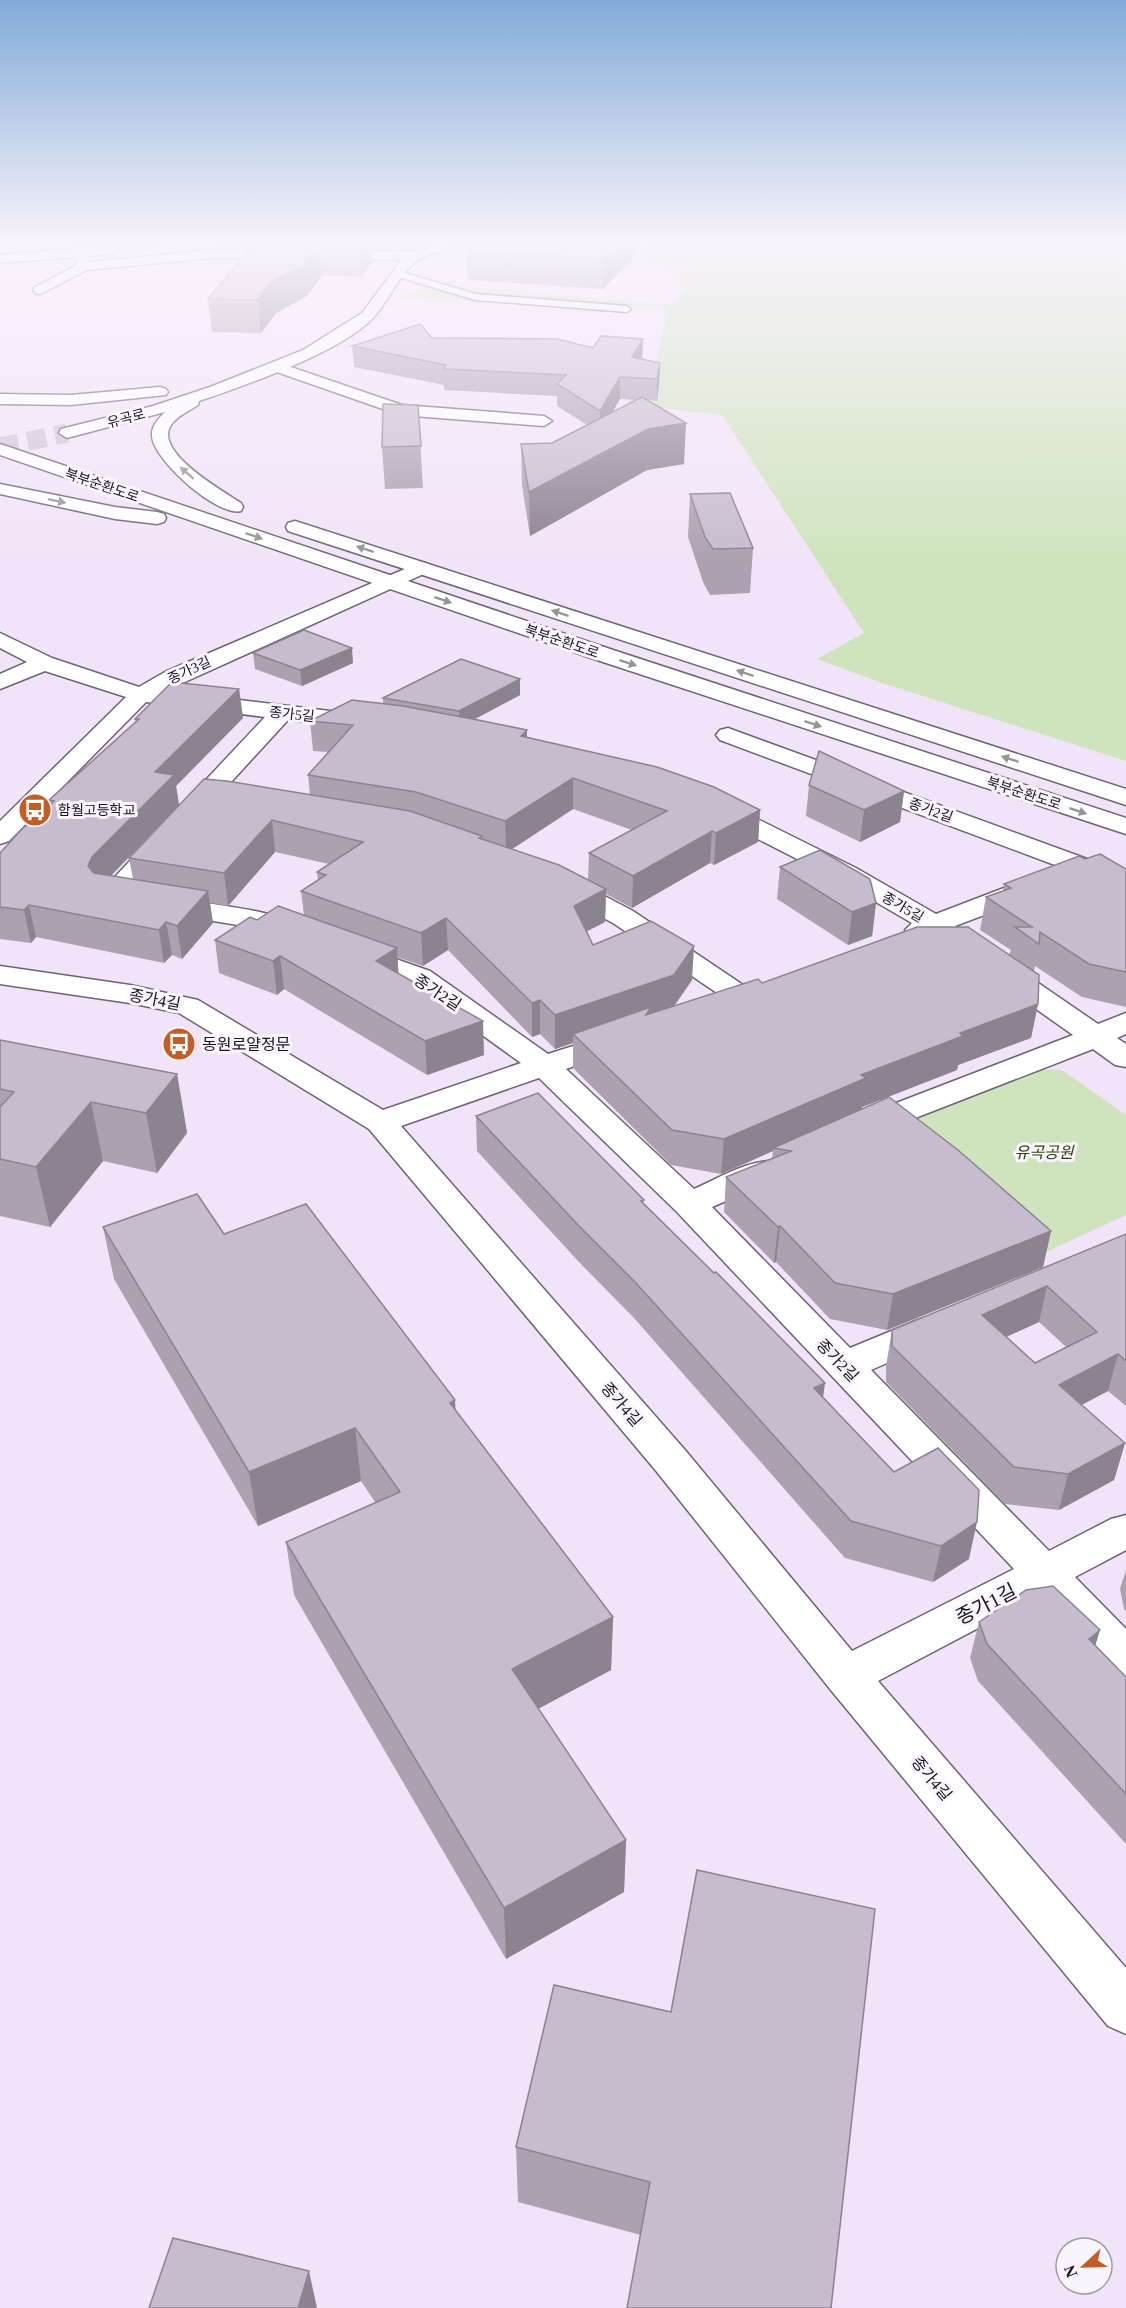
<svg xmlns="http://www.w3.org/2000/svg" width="1126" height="2308" font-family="'Times New Roman','Noto Sans KR',serif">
<rect width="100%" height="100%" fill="#f1e4f8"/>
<!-- green -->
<g fill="#cfe4be">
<path d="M350 240H439L409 249 324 250Z"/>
<path d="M652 240H1126V761L885 684 817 659 864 633 722 415 627 404 656 361 669 309 399 298 432 284 673 305 685 289 669 271 639 260Z"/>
<path d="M1030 1069 1062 1070 1126 1115V1215L1044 1253 893 1125Z"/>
</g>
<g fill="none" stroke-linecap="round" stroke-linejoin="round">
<!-- secondary-tunnel -->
<path stroke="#d0c5d7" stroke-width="19" stroke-dasharray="19 9" stroke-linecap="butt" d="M0 447 67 433"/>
<!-- service casing -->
<g stroke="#6e6374" stroke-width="3">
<path id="service" d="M398 271 476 294 627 306 631 309 627 312 475 300 395 276 394 274Z"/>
</g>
<!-- minor casing -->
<g stroke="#6e6374" stroke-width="3">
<g id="minor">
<path d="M82 246C94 250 109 242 118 250L112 254 88 256 89 262 212 250 415 252 421 256 415 260 212 258 87 270 40 294 35 293 33 290 35 287 77 265 76 257 0 263V255L76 249Z"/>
<path d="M276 362 402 405 544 416 552 421 544 426 400 415 271 370 268 367 271 364Z"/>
<path d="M421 562 428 564 431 568 428 572 165 691 363 715 371 717 375 722 371 727 363 729 288 720 120 903 110 905 100 903 96 897 265 717 146 702 9 841 0 844V821L126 697 45 671 0 689V674L27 662 0 648V633L52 658 139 687 165 672Z"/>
<path d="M728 728 1109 867 1113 873 1109 879 1100 881 1082 878 1079 874 720 740 716 735 720 730Z"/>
<path d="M718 801 727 804 856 868 936 914 1017 883 1027 881 1037 883 1041 889 1037 895 955 926 1098 1024 1126 1013V1034L1117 1038 1126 1044V1067L1115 1065 1093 1049 874 1134 863 1137 852 1134 847 1127 852 1120 1073 1035 931 935 919 938 909 936 905 930 912 923 838 880 709 814 705 809 709 804Z"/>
<path d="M566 879 576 881 633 911 752 991 757 997 752 1003 742 1006 732 1003 613 923 556 893 552 887 556 881Z"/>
<path d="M168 898C194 902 291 911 304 930L300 936 290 938 262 929 158 912 154 906 158 900Z"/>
<path d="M356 945 430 971 548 1054 614 1033 625 1036 629 1042 625 1048 566 1069 694 1189C717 1179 754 1156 779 1162L784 1170 779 1178 712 1207 850 1348 918 1320 931 1316 944 1320 949 1329 944 1338 871 1370 1049 1551 1111 1519 1126 1515V1550L1075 1577 1126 1629V1677L1110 1671 1039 1596 878 1681 1126 1968V2034L1108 2026 830 1689 657 1472 369 1129 179 1013 130 1003 0 984V966L130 985 198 1000 383 1110 521 1063 410 983 346 960 342 954 346 948ZM539 1078 677 1212 1014 1569 852 1651 685 1450 401 1126Z"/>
</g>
</g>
<!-- secondary casing -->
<g stroke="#6e6374" stroke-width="3">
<g id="secondary">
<path d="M445 240H463C452 251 431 251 418 260 398 275 389 301 373 318 341 352 244 386 199 401L198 405C189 411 177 416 171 425 153 452 223 491 241 503L243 507 241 511C218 517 153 460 152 436 151 427 158 419 165 412L67 438 59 433 61 429 153 406 210 387 303 350 362 313 401 261 410 253Z"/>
<path d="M160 387 166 389 168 392 166 395 71 405 0 404V394L71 395Z"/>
<path d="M0 444 613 650 1126 818V834L597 660 0 455Z"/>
<path d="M0 484 115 507 157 512 164 514 166 518 164 522 157 524 115 519 0 494Z"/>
<path d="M295 521 1126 789V805L288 531 286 527 288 523Z"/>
</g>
</g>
<!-- service -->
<use href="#service" fill="#fff" fill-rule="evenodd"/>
<!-- minor -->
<use href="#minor" fill="#fff" fill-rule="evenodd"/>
<!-- secondary -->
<use href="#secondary" fill="#fff" fill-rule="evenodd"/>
</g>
<!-- wall -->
<g fill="#aba1b1" fill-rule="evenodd">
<path d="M86 240H189L117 247 110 244 87 245Z"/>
<path d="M214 240H389L382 249H371L372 262 361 277 322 275 307 296 276 313 261 333 212 332 208 299 246 253 245 248H226Z"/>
<path d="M471 240H639V252L603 289 467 280 466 250 471 246Z"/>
<path d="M432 338 593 348 643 339 642 359 660 363 659 384 657 401 648 400 684 464 647 470 530 536 522 485 521 444 552 443 587 425 557 406V396L444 390V385L354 367 352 346ZM620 399 636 400 612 412Z"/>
<path d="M418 405 423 488 385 489 382 447Z"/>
<path d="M690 494 753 548 750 593 710 595 703 582 688 537Z"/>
<path d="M253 653 353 663 302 686 255 669Z"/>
<path d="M520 679V695L475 719 527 737 760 810 758 842 714 865 710 863 632 908 606 894 605 922 587 931 593 945 692 980 674 1006 762 983 1009 955 1011 950 980 930 986 897 1003 891 1004 884 1085 859 1126 869V1007L1082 997 1035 966 1034 972 1038 1004 1031 1038 958 1065 957 1070 862 1107V1109L1051 1231 1043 1267 887 1330 830 1319 776 1262 774 1263 724 1212 726 1177 772 1158 773 1151 721 1174 671 1165 573 1068V1043L555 1049 540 1034 532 1037 448 950 423 966 397 957 398 973 484 1055 427 1075 284 989 277 995 219 973 215 940 257 920 304 915 301 891 318 880 317 872 329 864 275 852 228 906 210 903 213 923 182 959 172 955 164 963 36 937 31 943 0 939V853L50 805 49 800 136 723 135 719 239 689 243 718 176 786 179 805 111 876 133 879 129 858 310 795 308 775 328 752 313 751 310 721 383 703V698ZM573 809 632 830 589 853 588 880 512 849Z"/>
<path d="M809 785 904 791 900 822 860 842 806 816Z"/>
<path d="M780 867 876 903 872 936 848 945 777 899Z"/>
<path d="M0 1040 177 1074 187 1133 157 1173 103 1161 50 1227 0 1216Z"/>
<path d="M476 1116 644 1200 643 1204 823 1398 969 1559 933 1582 845 1558 634 1318 579 1262 477 1151Z"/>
<path d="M103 1227 224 1234 456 1410 613 1617 611 1670 538 1709 626 1840 624 1892 506 1959 294 1595 286 1542 375 1502 361 1481 258 1526 114 1279Z"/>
<path d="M1126 1234V1406L1108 1391 1082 1405 1125 1443 1114 1480 1059 1510 1005 1504 886 1382V1366L892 1330ZM1039 1322 1066 1347 1035 1363 1006 1337Z"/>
<path d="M1126 1570V1611L1124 1609 1120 1589Z"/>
<path d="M979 1622 1096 1646 1126 1677V1844L978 1681 970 1658Z"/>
<path d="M875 1909 641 2235 518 2202 516 2147 671 2012Z"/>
</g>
<!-- shaded-wall -->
<g fill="#8b8390">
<path d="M116 240H189L117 247Z"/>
<path d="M363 240H371L372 262 361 277 359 246Z"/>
<path d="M381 240H389L382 249Z"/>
<path d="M623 240H639V252L603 289 604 259Z"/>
<path d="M319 245 322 275 307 296 276 313 261 333 258 300 273 280Z"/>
<path d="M643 339 642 360 632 357Z"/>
<path d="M660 363 659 384 657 401V379Z"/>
<path d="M620 377V399L600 434V411Z"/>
<path d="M686 423 684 464 647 470 530 536 529 492 648 429Z"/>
<path d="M352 648 353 663 302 686 300 670Z"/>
<path d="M520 679V695L460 727 459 711Z"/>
<path d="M239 689 243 718 176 786 179 805 98 889 88 866 92 857 155 772Z"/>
<path d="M527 730V760L521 736Z"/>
<path d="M573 778V809L506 853 505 821Z"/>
<path d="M904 791 900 822 860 842 864 810Z"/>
<path d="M760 810 758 842 714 865 716 833Z"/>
<path d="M272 820 275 852 228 906 224 873Z"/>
<path d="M712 831 710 863 632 908 633 876Z"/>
<path d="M606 889 605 922 574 938V906Z"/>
<path d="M208 891 213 923 182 959 177 926Z"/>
<path d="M876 903 872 936 848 945 852 912Z"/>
<path d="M29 905 36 937 31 943 24 910Z"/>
<path d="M446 918 448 950 423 966 421 933Z"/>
<path d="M166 922 172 955 164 963 159 930Z"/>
<path d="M694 946 692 980 672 1009 573 1034V1043L555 1049V1015Z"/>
<path d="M397 948 399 981 376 961Z"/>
<path d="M280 956 284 989 277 995 273 961Z"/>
<path d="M540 1000V1034L532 1037V1003Z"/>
<path d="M1038 1004 1031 1038 958 1065 957 1070 862 1107 861 1113 773 1148V1151L721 1174 724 1139 861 1075 960 1033Z"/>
<path d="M483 1021 484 1055 427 1075 425 1041Z"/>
<path d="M177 1074 187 1133 157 1173 146 1113Z"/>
<path d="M91 1102 103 1161 50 1227 36 1167Z"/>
<path d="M780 1226 776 1262 774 1263 778 1227Z"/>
<path d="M1051 1231 1043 1267 887 1330 893 1294Z"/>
<path d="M1047 1286 1039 1322 975 1351 982 1315Z"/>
<path d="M1118 1354 1108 1391 1050 1421 1059 1385Z"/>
<path d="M825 1383 820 1420 814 1388Z"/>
<path d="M455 1400 458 1453 450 1403Z"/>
<path d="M355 1428 361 1481 258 1526 249 1472Z"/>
<path d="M1125 1443 1114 1480 1059 1510 1068 1474Z"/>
<path d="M977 1522 969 1559 933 1582 941 1546Z"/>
<path d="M613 1617 611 1670 513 1722 512 1669Z"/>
<path d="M1100 1630 1089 1667V1639Z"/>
<path d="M626 1840 624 1892 506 1959 504 1908Z"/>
<path d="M309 2271 317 2308H298Z"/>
</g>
<!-- building -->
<g fill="#c7bbce" stroke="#8b8390" stroke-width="1.5" fill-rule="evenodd">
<path d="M257 240H363L359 246 319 245 304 265 273 280 258 300 208 299Z"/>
<path d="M479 240H623L604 259 466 250Z"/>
<path d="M420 324 432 338 557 339 593 348 601 336 643 339 632 357 660 363 657 379 620 377 600 411 557 384 566 375 444 369 446 365 352 346Z"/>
<path d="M642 397 686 423 648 429 529 492 521 444 552 443Z"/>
<path d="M383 404 418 405 421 446 382 447Z"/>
<path d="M730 493 753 548 713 549 705 537 690 494Z"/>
<path d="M304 630 352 648 300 670 253 653Z"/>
<path d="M461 659 520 679 459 711 383 698Z"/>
<path d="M172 682 239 689 155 772 174 775 92 857 88 866 94 873 208 891 177 926 166 922 159 930 29 905 24 910 0 907V853L21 830 54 801 49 800 139 719H135Z"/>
<path d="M352 700 403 706 478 720 527 730 521 736 657 767 714 787 760 810 716 833 712 831 633 876 589 853 667 811 573 778 505 821 416 792 308 775 353 725 310 721Z"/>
<path d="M819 751 904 791 864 810 809 785Z"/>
<path d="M204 779 227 781 410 811 482 836 479 838 559 865 606 889 574 906 593 945 651 921 694 946 674 975 555 1015 540 1000 532 1003 446 918 421 933 301 891 326 875 317 872 363 842 272 820 224 873 129 858Z"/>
<path d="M820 850 870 879 876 903 852 912 780 867Z"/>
<path d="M1100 854 1126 869V972L1089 964 1040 932 1039 944 1015 927H1032L986 897 1011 888 1004 884 1079 856 1085 859Z"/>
<path d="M278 906 397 948 376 961 483 1021 425 1041 280 956 273 961 215 940 250 917 257 920Z"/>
<path d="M917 927H968L1039 975 1038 1004 960 1033 963 1036 861 1075 866 1078 724 1139 672 1130 573 1034 651 1007 646 1015 758 979 762 983Z"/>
<path d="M0 1040 177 1074 146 1113 91 1102 36 1167 0 1159V1107L14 1092 0 1089Z"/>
<path d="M538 1093 644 1200 641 1201 714 1273 716 1272 825 1383 814 1388 894 1472 938 1448 979 1490 977 1522 941 1546 851 1521 635 1282 579 1226 476 1116Z"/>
<path d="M889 1097 958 1150 1051 1231 893 1294 835 1283 780 1226 778 1227 726 1177 791 1151 773 1148Z"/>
<path d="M197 1194 224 1234 306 1204 455 1400 450 1403 613 1617 512 1669 626 1840 504 1908 286 1542 400 1492 355 1428 249 1472 103 1227Z"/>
<path d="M1126 1234V1361L1118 1354 1059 1385 1125 1443 1068 1474 1014 1467 892 1346V1330ZM1047 1286 1097 1332 1035 1363 982 1315Z"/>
<path d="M1053 1586 1100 1630 1089 1639 1126 1677V1794L987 1644 979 1622 1026 1590Z"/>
<path d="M697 1870 875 1909 831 2308H627L650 2182 516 2147 554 1985 671 2012Z"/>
<path d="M173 2238 309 2271 298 2308H149Z"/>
</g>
<!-- one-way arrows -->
<defs><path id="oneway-solid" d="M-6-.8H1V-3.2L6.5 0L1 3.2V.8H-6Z" transform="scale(1.5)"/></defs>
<g fill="#979598">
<use href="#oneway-solid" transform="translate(187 473) rotate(-139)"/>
<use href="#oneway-solid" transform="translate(57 501) rotate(12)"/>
<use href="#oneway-solid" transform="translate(254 536) rotate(19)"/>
<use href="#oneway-solid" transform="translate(365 549) rotate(-162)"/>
<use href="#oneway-solid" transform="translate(443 600) rotate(19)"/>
<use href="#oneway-solid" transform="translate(560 613) rotate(-162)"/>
<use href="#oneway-solid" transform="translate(628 663) rotate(18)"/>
<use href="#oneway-solid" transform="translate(745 673) rotate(-162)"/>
<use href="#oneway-solid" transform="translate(813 724) rotate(18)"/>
<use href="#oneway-solid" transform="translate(1010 759) rotate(-162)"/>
<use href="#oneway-solid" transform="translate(1078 811) rotate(18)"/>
</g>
<!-- sky -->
<linearGradient id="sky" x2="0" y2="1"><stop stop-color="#82abd8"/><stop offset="0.43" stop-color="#f9f3fc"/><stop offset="1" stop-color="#f9f3fc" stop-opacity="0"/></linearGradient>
<rect width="1126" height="563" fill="url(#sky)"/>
<!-- icons -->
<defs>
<g id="bus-disc" transform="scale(1.725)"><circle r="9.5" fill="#c15e26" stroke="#faf5fc"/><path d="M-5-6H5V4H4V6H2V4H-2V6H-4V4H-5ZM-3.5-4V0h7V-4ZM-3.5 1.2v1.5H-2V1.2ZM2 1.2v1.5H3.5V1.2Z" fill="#fff"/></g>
</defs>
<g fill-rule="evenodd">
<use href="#bus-disc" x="35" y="810"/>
<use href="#bus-disc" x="179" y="1044"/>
</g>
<g text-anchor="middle" stroke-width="6" stroke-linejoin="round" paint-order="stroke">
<!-- far-street labels -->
<g font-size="14" fill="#18141a" stroke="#faf5fc">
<text transform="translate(126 418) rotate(-15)" y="5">유곡로</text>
<text transform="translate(102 485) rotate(19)" y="5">북부순환도로</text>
<text transform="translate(562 641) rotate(19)" y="5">북부순환도로</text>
<text transform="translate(189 670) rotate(-25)" y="5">종가3길</text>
<text transform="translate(292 714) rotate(6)" y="5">종가5길</text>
<text transform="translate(1024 793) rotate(18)" y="5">북부순환도로</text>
<text transform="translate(931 810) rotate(20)" y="5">종가2길</text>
<text transform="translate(903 907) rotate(30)" y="5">종가5길</text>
</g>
<!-- far-poi labels -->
<g font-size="14" fill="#18141a" stroke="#faf5fc" text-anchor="start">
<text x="58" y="815">함월고등학교</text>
</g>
<!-- street labels -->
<g font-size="16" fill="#18141a" stroke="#faf5fc">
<text transform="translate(438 992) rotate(33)" y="6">종가2길</text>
<text transform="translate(155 999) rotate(11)" y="6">종가4길</text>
<text transform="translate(838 1360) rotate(46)" y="6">종가2길</text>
<text transform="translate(622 1404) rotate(49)" y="6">종가4길</text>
<text transform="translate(932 1778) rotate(50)" y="6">종가4길</text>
</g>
<!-- poi labels -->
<g font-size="16" fill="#18141a" stroke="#faf5fc" text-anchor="start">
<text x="202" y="1050">동원로얄정문</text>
</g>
<!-- park labels -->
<g font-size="16" font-style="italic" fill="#294206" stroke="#faf5fc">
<text x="1044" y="1158">유곡공원</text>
</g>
<!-- near-street labels -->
<g font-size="20" fill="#18141a" stroke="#faf5fc">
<text transform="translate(986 1604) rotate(-27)" y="7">종가1길</text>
</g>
</g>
<!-- north arrow -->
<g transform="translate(1084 2266) rotate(248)"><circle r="28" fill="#faf5fc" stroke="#a09ba2" stroke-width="1.5"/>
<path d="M0-4.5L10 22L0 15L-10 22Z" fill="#c15e26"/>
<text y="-9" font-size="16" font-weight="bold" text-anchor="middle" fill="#18141a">N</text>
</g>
</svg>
